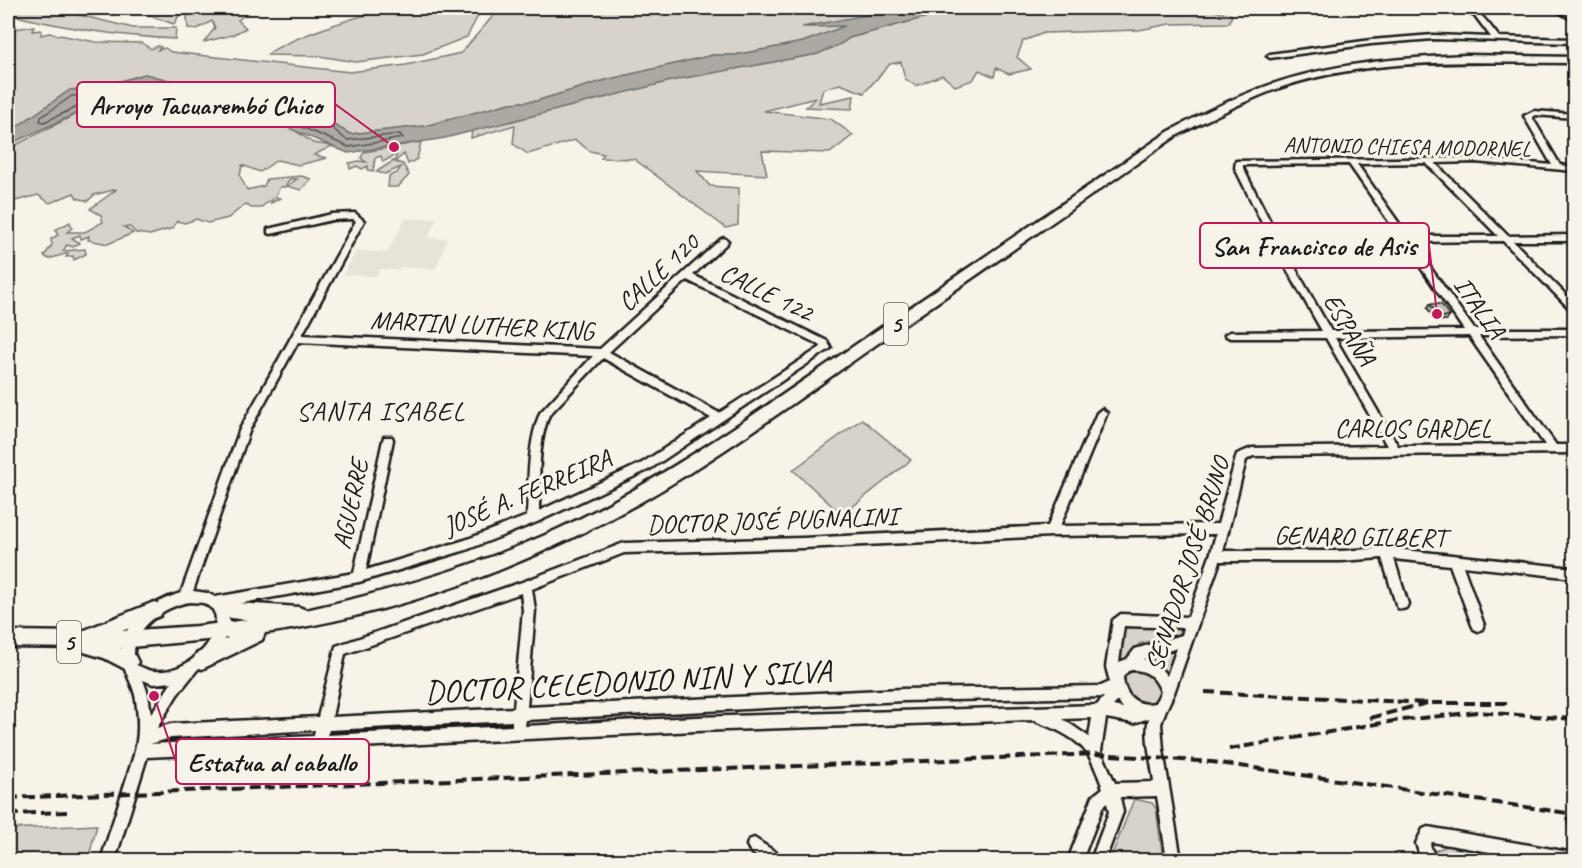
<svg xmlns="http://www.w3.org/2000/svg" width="1582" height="868" font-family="Caveat,sans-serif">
<rect width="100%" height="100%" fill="#f7f3e8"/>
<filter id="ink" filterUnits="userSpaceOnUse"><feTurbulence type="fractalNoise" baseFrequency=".0167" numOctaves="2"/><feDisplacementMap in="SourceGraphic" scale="12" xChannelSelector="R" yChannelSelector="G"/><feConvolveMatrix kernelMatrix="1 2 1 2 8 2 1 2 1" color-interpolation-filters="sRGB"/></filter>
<g filter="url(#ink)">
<!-- built -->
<path fill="#e6e3d9" d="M437 218 428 238 447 239 436 269 400 267 399 270 380 269 377 276 343 275 356 251 388 252 405 219Z"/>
<!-- green -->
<g fill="#d7d3cb" stroke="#7a7874" stroke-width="1.5">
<path d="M8 8H67V12L133 28H176L175 39C118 36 63 28 8 14Z"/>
<path d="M142 8H169L180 14 174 24 136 11Z"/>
<path d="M186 8H254L238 20 246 28 232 35 204 42 215 28 212 21 197 29 188 28Z"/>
<path d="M399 8H482L467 37 423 54 356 62 319 56 267 55C280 42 363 13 382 12 386 12 392 14 396 14Z"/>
<path d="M500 8H904L807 27 846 26 803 42 735 55H713L606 80 536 101 510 103 425 126 350 134 332 124 317 107 298 97H268L255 90 180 83 145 74 100 87 70 90 8 133V27L16 26 15 29 34 26 32 31 41 30V35L49 33 96 42 142 43 151 49 158 46 161 47 158 50 165 48 171 52 350 72 406 65 461 53Z"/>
<path d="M960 8H1202L1232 15 1229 23 1170 24 1139 30 1044 33 1023 41 1017 57 1031 69 1009 74 996 68 994 77 979 70 973 80 955 86 942 75 916 86 905 79 901 62 890 64 864 93 840 84 823 89 819 103 854 96 852 109 806 107 816 98 764 111 831 119 853 135 830 153 762 151 767 175 697 171 710 186 739 188 738 225 726 228 634 159 601 158 604 154 590 151 575 140 528 154 513 144 515 125 471 138 472 129 679 79 818 54C829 48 841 46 849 38Z"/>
<path d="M135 94 162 103 204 106 231 104 256 116 268 117 293 129 313 143 332 146 314 155 327 158 299 165 277 160 260 172 242 165 240 176 247 190 264 186 267 179 301 176 311 179 301 190 287 186 297 179H290L285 187H280L275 197 280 198 271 203 272 199 260 208H251L246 204 228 218 208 223 196 219 185 223 177 221 173 228 150 235 136 233 130 227H124L133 233 108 244 88 240 89 236 81 239 80 235 72 238 80 243 73 247 67 245 63 251 85 249 86 254 74 260 73 256 66 257 68 253 49 259 44 256 52 245 51 239 58 235 55 230 70 222 72 228 67 232H85L103 222 101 215 90 209 117 189 94 195 88 201 77 198 74 193 50 203 38 195 8 203V149L88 108Z"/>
<path d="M421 142 417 159 408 164 404 154 395 162 403 164 409 175 398 187H388L389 176 397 173 401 167 385 174 376 172 395 160 397 154 383 162 381 156 375 158 373 171 368 170V166L362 169 357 166 350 169 349 163 359 161 366 162 361 158 364 152Z"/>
<path d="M862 419 911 460 842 515 793 470Z"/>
<path d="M1125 624 1178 628 1180 634 1139 644 1117 669 1121 627Z"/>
<path d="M1179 646 1167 675 1147 659 1146 657Z"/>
<path d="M1138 669C1151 674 1161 681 1159 696L1151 703 1133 700 1124 690 1125 675Z"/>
<path d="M1134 799 1152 803 1156 808 1163 860H1110Z"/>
<path d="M97 825 88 860H8V829Z"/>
<path d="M1452 844 1517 858 1547 860H1431L1429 853Z"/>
</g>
<!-- water -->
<path fill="#aca9a2" stroke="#72716c" stroke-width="1.5" d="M904 8H960L849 38C841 46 829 48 818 54L679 79 445 138 348 153 231 104 136 94 88 108 8 145V133L70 90 100 87 145 74 180 83 255 90 268 97H298L317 107 332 124 350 134 425 126 510 103 536 101 606 80 713 55H735L803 42 845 26 802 27Z"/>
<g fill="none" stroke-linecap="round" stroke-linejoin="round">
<!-- shore -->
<g stroke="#565452" stroke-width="1.5">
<path d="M146 81 166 85 174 91 168 93 135 87 136 83Z"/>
<path d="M94 94 97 96 95 99 44 122 40 121 41 117 72 96Z"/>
<path d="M242 95C252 96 260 102 269 103 278 104 289 101 298 103 314 108 332 130 347 140L400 134 403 138 349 147 240 101 239 97Z"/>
</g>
<!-- minor casing -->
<g stroke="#1c1c1c" stroke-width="5">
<g id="minor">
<path d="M1461 8C1478 6 1489 25 1499 37L1574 39V43L1433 39 1371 44 1270 58 1267 56 1270 54 1371 40 1433 35 1491 37 1476 17Z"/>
<path d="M1553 8H1560L1574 16V21Z"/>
<path d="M1534 111 1574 114V118L1535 115 1532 117 1560 165 1574 167V171L1475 162 1435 163 1508 236 1574 235V241H1513L1574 303V311L1571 310 1503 241 1412 242 1474 329H1574V335L1479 336 1556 445H1574V453L1253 456 1246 460 1223 551H1341L1386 548 1574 568V578L1463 566 1484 625 1482 629 1478 631 1474 629 1472 625 1450 565 1394 559 1408 604 1406 608 1402 609 1398 608 1396 604 1382 558 1341 561H1220L1174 693 1165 712 1161 724 1163 750 1181 860H1167L1157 796 1120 797 1123 812 1105 860H1091L1109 812 1107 803 1103 806 1082 860H1068L1093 796 1103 788C1099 778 1095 766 1089 756 1078 738 1056 729 1037 722L1036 720 696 731 147 757 115 860H101L134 755C135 750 136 746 137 741 139 728 138 713 136 700 134 685 125 674 122 660 115 626 153 601 181 593L240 429 356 221 353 219 332 220 271 234 268 233V229L332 214 355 213 364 221 302 335 600 349 721 239 724 238 728 241 727 243 693 275 827 341 831 348 650 469 537 522 466 550 359 582 225 606 230 622 223 642 212 658 197 670 177 695 157 728 171 724 318 717 336 646 525 581 624 543 803 538 1048 526 1097 413 1102 409 1107 413 1060 526 1218 524 1237 454 1252 448 1387 446 1326 338H1230L1225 335 1230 332 1322 331 1272 243H1227L1223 240 1227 237H1269L1235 168 1236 161 1475 158 1552 165 1524 116ZM1427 163V164L1498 236H1408L1357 164ZM1349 164 1399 236 1278 237 1243 168V165ZM1403 242 1464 330 1331 331 1281 243ZM687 280 820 345 821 347 719 413 609 352ZM1469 336 1545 445 1398 446 1335 338ZM298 342 593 356 540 413C527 446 529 481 527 516L465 540 366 570 393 440 392 437H384L383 440 354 573 215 597 207 593 193 591 250 429ZM603 358 711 418 642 463 539 511C540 478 537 446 549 415ZM1216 534 1210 556 1188 617 1121 614 1113 620 1106 667 1110 682 1101 686 903 689 527 707 535 610 532 589 624 553 803 548 1052 536ZM521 593 523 610 514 708 332 717 345 654ZM190 602 204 603 215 611C222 642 185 675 154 671 148 671 142 667 136 665 125 633 162 606 190 602ZM1124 626 1184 628 1182 635 1135 649 1127 659 1119 662ZM1177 648 1167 676 1157 664 1143 659ZM1132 670C1148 670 1156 678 1161 692L1155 703C1136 707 1124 695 1123 677L1128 671ZM143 680 153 684 172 682 151 714 148 694ZM1104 697 1097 705 696 717 525 726 526 720 903 701ZM1118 701 1123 708 1113 706ZM1092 718 1089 737 1063 719ZM1106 718 1134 723 1149 718C1144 735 1152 764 1154 782L1115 783 1101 751ZM512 721V726L327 735 329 730ZM315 730 314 736 150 744 171 738Z"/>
<path d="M1428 827 1574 853V860H1536L1432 842 1430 844 1435 860H1421L1416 843 1423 829Z"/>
<path d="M754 838 780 855 782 860C768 860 753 860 747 845L749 840Z"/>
</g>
</g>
<!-- highway casing -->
<g stroke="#1c1c1c" stroke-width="5">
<path id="highway" d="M1467 55 1574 57V63C1473 63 1368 55 1271 91 1238 104 1207 120 1176 136 1076 206 977 275 877 344 800 398 723 455 641 502 526 567 395 615 265 633L262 640 202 669 196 666 193 660 196 654 228 638 120 648 135 656 138 662 135 668 129 671 104 658 84 652 82 648 8 647V631L80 632 154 602 160 604 163 610 160 616 122 631 198 626 247 620 216 616 213 610 216 604 222 602 299 607 306 610C387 592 467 569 543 536 651 488 746 420 842 354 951 280 1059 206 1168 132 1199 115 1230 99 1264 87 1329 63 1399 58 1467 55Z"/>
</g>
<!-- minor -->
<use href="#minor" fill="#f7f3e8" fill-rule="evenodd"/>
<!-- highway -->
<use href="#highway" fill="#f7f3e8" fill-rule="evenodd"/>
<!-- rail -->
<g stroke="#1c1c1c" stroke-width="4" stroke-dasharray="11 5" stroke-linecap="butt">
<path d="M1205 692 1427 703"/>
<path d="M1370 718 1427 703H1510"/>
<path d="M1229 749 1394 721 1477 712 1574 719"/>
<path d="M8 798 1096 754 1212 762 1574 814"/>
<path d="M8 814 67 812"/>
</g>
</g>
<!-- wall -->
<g fill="#a5a39c" stroke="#1c1c1c" stroke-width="1.5">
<path d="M1430 304 1450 316 1447 320 1436 321 1427 308Z"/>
<path d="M1575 815V842L1566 818Z"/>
</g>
<!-- building -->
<path fill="#c0beb5" stroke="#1c1c1c" stroke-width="1.5" d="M1430 304H1441L1450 316 1439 317Z"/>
</g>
<g text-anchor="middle" stroke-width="6" stroke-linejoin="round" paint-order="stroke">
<!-- far-street labels -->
<g font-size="22" fill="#1c1c1c" stroke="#f7f3e8">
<text transform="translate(1407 146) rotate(1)" y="8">ANTONIO CHIESA MODORNEL</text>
</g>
<!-- shield labels -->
<g fill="#f7f3e8" stroke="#5e5c59" stroke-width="1.5">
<rect x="884" y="303" width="24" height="42" rx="4.5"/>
<rect x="57" y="621" width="24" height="42" rx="4.5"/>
</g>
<g font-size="24" font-weight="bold" fill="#1c1c1c">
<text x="896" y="332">5</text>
<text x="69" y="650">5</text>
</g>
<!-- street labels -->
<g font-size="26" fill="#1c1c1c" stroke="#f7f3e8">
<text transform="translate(658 272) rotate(-43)" y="9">CALLE 120</text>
<text transform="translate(767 292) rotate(26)" y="9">CALLE 122</text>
<text transform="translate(1480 307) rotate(55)" y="9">ITALIA</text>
<text transform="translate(482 325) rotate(3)" y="9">MARTIN LUTHER KING</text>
<text transform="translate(1350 329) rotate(60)" y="9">ESPAÑA</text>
<text x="1413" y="437">CARLOS GARDEL</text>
<text transform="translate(527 492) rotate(-23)" y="9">JOSÉ A. FERREIRA</text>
<text transform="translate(350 504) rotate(-78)" y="9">AGUERRE</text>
<text transform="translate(772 520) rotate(-2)" y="9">DOCTOR JOSÉ PUGNALINI</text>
<text transform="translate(1360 536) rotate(1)" y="9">GENARO GILBERT</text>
<text transform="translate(1187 564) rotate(-72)" y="9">SENADOR JOSÉ BRUNO</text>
</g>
<!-- neighbourhood labels -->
<g font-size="27" letter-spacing="1.5" fill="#1c1c1c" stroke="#f7f3e8">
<text x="381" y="420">SANTA ISABEL</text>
</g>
<!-- near-street labels -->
<g font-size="32" fill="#1c1c1c" stroke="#f7f3e8">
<text transform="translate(628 681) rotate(-3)" y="11">DOCTOR CELEDONIO NIN Y SILVA</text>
</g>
</g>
<!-- callouts -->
<path fill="none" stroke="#c2185b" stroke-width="2" d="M394 147L335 104M1437 314L1429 245M154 696L176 762"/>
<g fill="#c2185b" stroke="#f7f3e8" stroke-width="2">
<circle cx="394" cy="147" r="6"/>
<circle cx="1437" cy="314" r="6"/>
<circle cx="154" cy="696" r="6"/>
</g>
<g fill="#f7f3e8" stroke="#c2185b" stroke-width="2">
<rect x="77" y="82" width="258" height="45" rx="6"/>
<rect x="1200" y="223" width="229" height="45" rx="6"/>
<rect x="176" y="739" width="193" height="45" rx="6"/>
</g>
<g font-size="27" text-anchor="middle" font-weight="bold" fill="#1c1c1c">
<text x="206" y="114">Arroyo Tacuarembó Chico</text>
<text x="1314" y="255">San Francisco de Asis</text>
<text x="272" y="771">Estatua al caballo</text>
</g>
<!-- margin -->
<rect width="1582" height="868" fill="none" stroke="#f7f3e8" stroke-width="30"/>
<rect x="15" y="15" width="1552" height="838" fill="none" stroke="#1c1c1c" stroke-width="2" filter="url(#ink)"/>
</svg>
